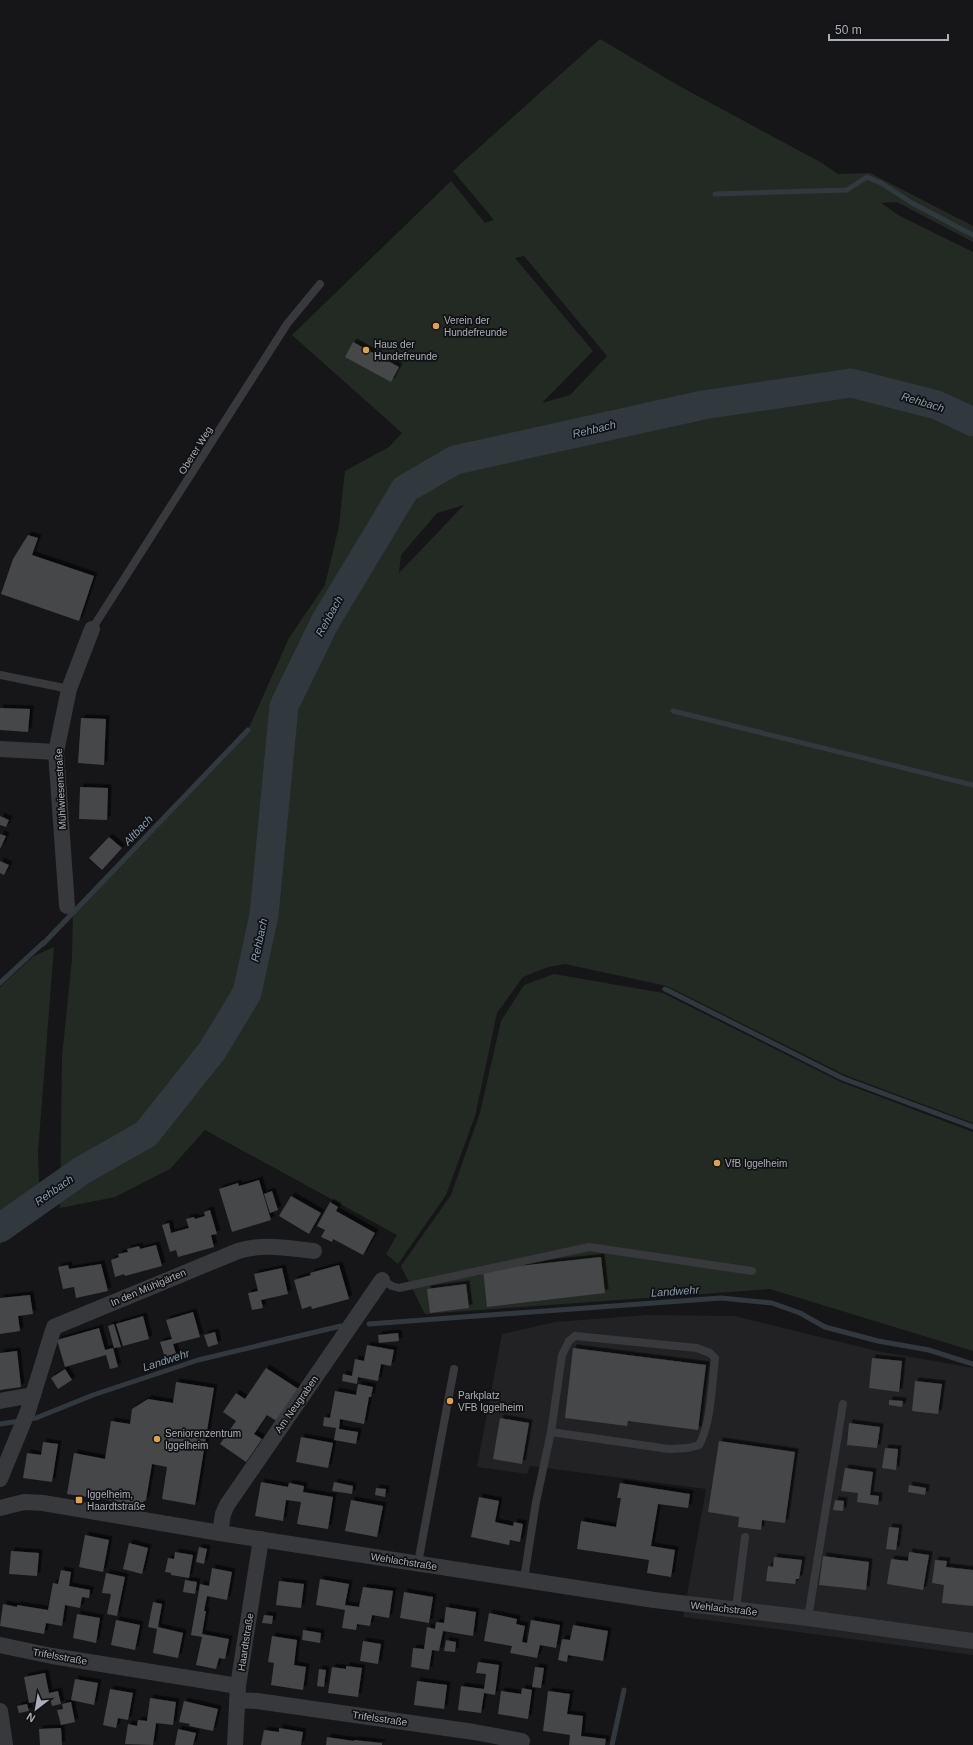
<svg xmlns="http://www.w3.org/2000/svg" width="973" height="1745" font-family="Arial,sans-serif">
<defs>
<filter id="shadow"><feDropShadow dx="3.5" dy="-3.5" stdDeviation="0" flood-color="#0009"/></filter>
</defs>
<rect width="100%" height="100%" fill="#161618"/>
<!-- built -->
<path fill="#222225" d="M647 1315 734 1316 877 1351 973 1368V1655L683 1617 706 1489 530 1466 527 1474 477 1467 502 1334 555 1322Z"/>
<!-- green -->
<g fill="#232a23" fill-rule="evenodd">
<path d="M600 39 681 87 822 163 838 174 870 173 973 226V242L897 202 881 203 900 216 973 252V1123L845 1075 667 986 565 964 548 967 523 977 497 1013 475 1116 446 1195 398 1264 386 1254 397 1235 205 1130 170 1169 115 1197 60 1208 62 1057 72 959 73 913 248 730 289 638 325 585 339 526 345 471 389 447 402 433 292 335 451 181 485 223 494 220 453 171ZM524 256 607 356 570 395 542 403 593 351 515 258ZM464 505 399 573 401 555 437 513Z"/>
<path d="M54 947 38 1152 40 1217 0 1244V987L34 956Z"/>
<path d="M554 974 663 993 841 1082 973 1132V1351L770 1289 425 1314 401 1266 451 1195 480 1113 501 1021 524 985Z"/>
</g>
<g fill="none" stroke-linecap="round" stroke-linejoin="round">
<!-- stream -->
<g stroke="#31393f" stroke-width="5">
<path d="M715 194 847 190 867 177 881 183 912 203 973 235"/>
<path d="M673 711 973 785"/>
<path d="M43 944 248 730"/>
<path d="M0 983 43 943"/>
<path d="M665 989 842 1078 973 1127"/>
<path d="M369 1324 721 1298 772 1303 800 1313 825 1327 878 1341 929 1350 973 1364"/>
<path d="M28 1419 36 1418 93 1395 198 1360 341 1326"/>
<path d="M0 1424 20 1421"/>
<path d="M612 1745 624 1690"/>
</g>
<!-- river -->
<path stroke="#31393f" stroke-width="29" d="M0 1228 81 1171 146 1134 212 1051 247 993 264 915 284 706 325 622 405 489 455 460 703 405 851 383 937 405 973 422"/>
</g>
<!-- building -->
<g fill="#45464a" filter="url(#shadow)">
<path d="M353 342 399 367 391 382 345 357Z"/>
<path d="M28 535 38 538 32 555 94 576 79 621 1 594 13 559Z"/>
<path d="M0 708 30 709 28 732 0 730Z"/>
<path d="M81 718 106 719 104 765 78 763Z"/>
<path d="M80 787 108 788 107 820 79 819Z"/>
<path d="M0 816 9 820 6 827 0 825Z"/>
<path d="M0 834 6 836 0 849Z"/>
<path d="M109 837 122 848 102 870 89 858Z"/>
<path d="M0 861 9 865 4 875 0 873Z"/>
<path d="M259 1180 271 1220 232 1232 219 1189 238 1183 239 1186Z"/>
<path d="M272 1191 278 1210 270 1213 264 1194Z"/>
<path d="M291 1196 321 1213 309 1234 279 1216Z"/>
<path d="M330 1202 338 1207 336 1211 375 1233 363 1255 333 1239 332 1242 321 1237 325 1230 317 1226Z"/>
<path d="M210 1210 217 1234 211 1235 214 1247 178 1257 176 1250 170 1252 162 1225 169 1223 171 1233 189 1228 186 1219 194 1217 195 1219 205 1216 204 1212Z"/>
<path d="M156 1245 162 1266 125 1276 124 1274 115 1277 111 1260 119 1257 118 1254 128 1252 127 1249 139 1246 140 1249Z"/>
<path d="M601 1257 605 1293 487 1307 483 1270Z"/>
<path d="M101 1264 108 1291 76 1298 74 1287 63 1289 58 1267 68 1265 69 1269Z"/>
<path d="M339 1265 349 1299 312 1309 311 1306 302 1309 294 1280 311 1275 310 1273Z"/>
<path d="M282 1268 288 1294 261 1300 263 1308 252 1310 248 1293 258 1291 254 1274Z"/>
<path d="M466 1284 469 1308 430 1313 427 1289Z"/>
<path d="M30 1295 33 1314 18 1316 20 1331 0 1334V1298Z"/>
<path d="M193 1312 200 1337 173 1344 177 1357 166 1361 160 1342 172 1339 166 1320Z"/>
<path d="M143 1316 149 1339 123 1346 116 1324Z"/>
<path d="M114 1324 121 1347 114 1348 108 1326Z"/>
<path d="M99 1328 105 1350 113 1348 118 1367 110 1369 106 1355 65 1367 57 1340Z"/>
<path d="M215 1332 218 1344 208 1347 204 1335Z"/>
<path d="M398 1333 399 1341 379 1343 378 1335Z"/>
<path d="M367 1345 394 1350 391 1366 381 1364 378 1381 358 1377 357 1384 342 1381 343 1374 352 1376 355 1359 364 1361Z"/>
<path d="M573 1348 706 1365 698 1430 628 1421 627 1426 565 1418Z"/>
<path d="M17 1351 21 1387 0 1390V1353Z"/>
<path d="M872 1358 902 1361 899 1392 869 1388Z"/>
<path d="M266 1368 300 1390 278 1422 267 1415 254 1434 262 1439 246 1462 220 1444 236 1421 223 1412 236 1393 245 1399Z"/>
<path d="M65 1369 72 1380 58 1389 51 1378Z"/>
<path d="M915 1381 942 1384 938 1414 912 1411Z"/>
<path d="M176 1382 214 1388 195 1505 162 1499 167 1467 152 1464 146 1500 139 1505 67 1494 74 1453 105 1459 111 1421 130 1424 132 1409 148 1399 173 1403Z"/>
<path d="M358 1384 373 1387 371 1397H369L364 1424 340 1419 339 1429 358 1432 356 1444 334 1440 336 1428 323 1426 324 1417 330 1418 335 1391 356 1395Z"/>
<path d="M889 1400 903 1401 902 1407 889 1405Z"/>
<path d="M500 1418 529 1423 522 1464 493 1459Z"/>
<path d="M849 1423 880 1427 877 1448 847 1445Z"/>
<path d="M301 1437 333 1443 328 1468 296 1462Z"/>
<path d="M719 1441 795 1452 785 1523 762 1520 761 1530 738 1527 739 1517 708 1512Z"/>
<path d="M43 1442 58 1444 52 1482 23 1478 27 1453 41 1455Z"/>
<path d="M885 1448 898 1449 896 1470 882 1468Z"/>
<path d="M845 1468 873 1472 870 1495 879 1496 878 1505 857 1502 858 1493 841 1491Z"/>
<path d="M261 1482 288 1487 289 1483 304 1486 303 1492 333 1497 328 1529 297 1524 301 1502 286 1500 283 1521 255 1516Z"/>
<path d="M334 1482 353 1486 352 1494 332 1491Z"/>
<path d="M620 1483 690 1494 688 1508 658 1504 651 1546 675 1550 671 1577 647 1573 649 1560 577 1549 581 1521 616 1527 621 1498H617Z"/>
<path d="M909 1485 926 1488 925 1495 908 1492Z"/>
<path d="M376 1488 386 1489 385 1497 375 1495Z"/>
<path d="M479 1497 499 1501 495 1522 513 1526 514 1522 523 1524 520 1542 510 1540 509 1545 471 1537Z"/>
<path d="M351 1500 383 1506 377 1537 345 1531Z"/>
<path d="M835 1500 844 1501 843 1511 833 1510Z"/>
<path d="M889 1527 899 1528 896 1550 886 1549Z"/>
<path d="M85 1535 109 1540 103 1572 79 1567Z"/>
<path d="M129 1543 148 1548 142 1574 123 1569Z"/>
<path d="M199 1547 207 1549 204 1564 196 1562Z"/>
<path d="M11 1551 39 1553 37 1576 9 1574Z"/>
<path d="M175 1552 193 1555 189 1578 171 1575V1573L165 1572 168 1558 174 1559Z"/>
<path d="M909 1552 929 1555 923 1590 887 1584 891 1559 908 1561Z"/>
<path d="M823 1556 869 1562 866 1590 819 1585Z"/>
<path d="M774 1557 802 1560 799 1579H796L795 1584 766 1581 768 1566 773 1567Z"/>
<path d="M935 1560 947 1561 946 1567 973 1570V1606L942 1603 944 1585 932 1583Z"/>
<path d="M212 1568 232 1572 227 1600 207 1596 204 1611H206L202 1634 229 1639 225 1659 219 1658 216 1669 196 1665 202 1637 191 1635 200 1584 209 1586Z"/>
<path d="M61 1570 71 1572 69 1586 90 1590 89 1598 82 1597 80 1608 65 1605 62 1626 46 1623 44 1634 0 1626 3 1604 17 1607V1605L48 1610 53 1583 58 1584Z"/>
<path d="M106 1573 125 1577 117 1616 107 1614 111 1594 102 1593Z"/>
<path d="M320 1579 349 1584 345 1605 359 1607 363 1587 393 1591 389 1618 372 1615 370 1626 357 1624 356 1630 342 1628 345 1610 316 1605Z"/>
<path d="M185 1580 197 1582 195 1594 183 1592Z"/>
<path d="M279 1581 304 1584 301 1608 276 1605Z"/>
<path d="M404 1592 433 1597 429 1623 400 1618Z"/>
<path d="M153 1602 162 1604 158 1627 183 1633 178 1658 153 1653 157 1629 148 1627Z"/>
<path d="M446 1607 476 1612 473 1636 443 1631 439 1651 432 1650 429 1670 411 1667 413 1648 424 1649 427 1627 435 1629 436 1622 444 1623Z"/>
<path d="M489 1613 517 1619 516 1624 525 1626 522 1642 527 1643 531 1620 560 1625 556 1648 540 1645 537 1658 510 1653 512 1646 484 1641Z"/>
<path d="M77 1614 100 1618 96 1643 73 1638Z"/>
<path d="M264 1615 273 1616 272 1624 262 1623Z"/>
<path d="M116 1620 140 1625 135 1650 111 1645Z"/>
<path d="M573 1625 608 1631 603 1661 568 1655 567 1662 558 1660 562 1639 570 1640Z"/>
<path d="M303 1630 321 1633 320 1643 302 1640Z"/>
<path d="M272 1636 297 1640 294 1665 306 1667 303 1690 271 1685 274 1663 268 1662Z"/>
<path d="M446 1640 456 1642 455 1652 444 1651Z"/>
<path d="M363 1641 381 1644 378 1664 360 1661Z"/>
<path d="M478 1662 499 1665 495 1695 484 1693 481 1713 458 1710 461 1686 484 1689 486 1674 476 1673Z"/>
<path d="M346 1666 362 1668 358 1697 328 1693 332 1667 346 1669Z"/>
<path d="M535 1667 544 1668 541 1688 532 1687Z"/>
<path d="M319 1669 326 1670 324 1687 317 1686Z"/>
<path d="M45 1673 49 1693 58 1691 61 1704 52 1706 50 1699 29 1703 24 1677Z"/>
<path d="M75 1679 98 1683 94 1705 71 1700Z"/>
<path d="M417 1681 447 1685 444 1709 414 1705Z"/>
<path d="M522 1688 532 1690 528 1719 498 1714 501 1691 521 1694Z"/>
<path d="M110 1689 133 1693 128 1720 118 1718 116 1728 103 1725Z"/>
<path d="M548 1691 570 1694 567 1714 583 1716 581 1736 606 1739 605 1745H569L570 1735 543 1731Z"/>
<path d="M150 1698 176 1702 173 1725 156 1723 153 1745 125 1744 128 1724 137 1726 138 1720 147 1721Z"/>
<path d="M184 1701 218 1709 213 1731 189 1726 190 1724 179 1722Z"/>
<path d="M71 1702 75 1722 61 1725 57 1710 63 1709 62 1704Z"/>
<path d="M27 1704 29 1711 19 1713 17 1706Z"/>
<path d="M61 1728 62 1745H40L39 1729Z"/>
<path d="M279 1728 303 1732 301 1745H261L264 1730 279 1732Z"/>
<path d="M178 1729 196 1733 193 1745H175Z"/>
<path d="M327 1737 354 1741V1740L382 1743V1745H326Z"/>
</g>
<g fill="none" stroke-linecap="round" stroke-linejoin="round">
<!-- service -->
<g stroke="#38393c" stroke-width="8">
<path d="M92 629 287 324 320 284"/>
<path d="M0 675 69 689"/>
<path d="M382 1280 392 1286 399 1288 589 1247 752 1271"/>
<path d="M418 1563 454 1369"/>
<path d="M524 1579 536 1502 551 1432 562 1355 569 1341 575 1336 697 1348 710 1353 715 1358C712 1384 711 1424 699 1445L688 1448 669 1449 551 1432"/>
<path d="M736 1609 745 1537"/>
<path d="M808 1618 843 1404"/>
</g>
<!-- minor -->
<g stroke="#38393c" stroke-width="16">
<path d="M0 749 56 752"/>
<path d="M67 906 56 752 69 689 92 629"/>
<path d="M0 1401 33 1395"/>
<path d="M0 1479 28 1411 54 1327 238 1251C265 1243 286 1248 314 1251"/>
<path d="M0 1508 24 1502 43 1503 220 1533 654 1600 808 1618 973 1641"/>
<path d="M220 1533 223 1514 227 1505 382 1280"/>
<path d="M0 1645 52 1656 238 1686"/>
<path d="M237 1700 257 1701 474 1732 522 1741"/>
<path d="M0 1711 5 1745"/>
<path d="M235 1745 238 1686 261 1539"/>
</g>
</g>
<!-- markers -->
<g fill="#dea348" stroke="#111113" stroke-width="1.5">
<circle cx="436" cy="326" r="4"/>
<circle cx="366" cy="350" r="4"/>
<circle cx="717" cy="1163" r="4"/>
<circle cx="450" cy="1401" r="4"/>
<circle cx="157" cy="1439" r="4"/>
<rect x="75" y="1496" width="8" height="8" rx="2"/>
</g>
<g text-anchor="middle" stroke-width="3.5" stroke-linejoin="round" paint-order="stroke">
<!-- poi labels -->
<g font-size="10" fill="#aaaeb6" stroke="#111113" text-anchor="start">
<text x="444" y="324">Verein der<tspan x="444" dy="12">Hundefreunde</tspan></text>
<text x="374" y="348">Haus der<tspan x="374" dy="12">Hundefreunde</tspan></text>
<text x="725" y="1167">VfB Iggelheim</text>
<text x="458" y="1399">Parkplatz<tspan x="458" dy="12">VFB Iggelheim</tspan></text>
<text x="165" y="1437">Seniorenzentrum<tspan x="165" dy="12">Iggelheim</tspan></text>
<text x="87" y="1498">Iggelheim,<tspan x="87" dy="12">Haardtstraße</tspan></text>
</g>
<!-- street labels -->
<g font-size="10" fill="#aaaeb6" stroke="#111113">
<text transform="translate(195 450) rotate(-58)" y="4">Oberer Weg</text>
<text transform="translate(60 789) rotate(-93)" y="4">Mühlwiesenstraße</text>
<text transform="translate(148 1287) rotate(-23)" y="4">In den Mühlgärten</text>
<text transform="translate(296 1404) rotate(-55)" y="4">Am Neugraben</text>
<text transform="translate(404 1561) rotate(9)" y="4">Wehlachstraße</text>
<text transform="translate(724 1608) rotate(6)" y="4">Wehlachstraße</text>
<text transform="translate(245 1642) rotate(-81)" y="4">Haardtstraße</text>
<text transform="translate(60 1656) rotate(10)" y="4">Trifelsstraße</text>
<text transform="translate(380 1718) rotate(8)" y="4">Trifelsstraße</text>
</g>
<!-- water labels -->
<g font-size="11" font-style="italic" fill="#859dad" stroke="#111113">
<text transform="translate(923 402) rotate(17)" y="4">Rehbach</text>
<text transform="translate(594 429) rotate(-13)" y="4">Rehbach</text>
<text transform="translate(329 616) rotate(-61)" y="4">Rehbach</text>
<text transform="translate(138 830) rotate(-46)" y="4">Altbach</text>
<text transform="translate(259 940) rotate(-78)" y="4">Rehbach</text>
<text transform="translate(54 1190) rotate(-35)" y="4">Rehbach</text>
<text transform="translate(675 1291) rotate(-4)" y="4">Landwehr</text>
<text transform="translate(166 1360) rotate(-18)" y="4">Landwehr</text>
</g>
</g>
<!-- north arrow -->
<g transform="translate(36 1709) rotate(211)" stroke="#111113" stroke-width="3" paint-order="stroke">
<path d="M0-3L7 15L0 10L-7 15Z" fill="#aaaeb6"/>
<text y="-6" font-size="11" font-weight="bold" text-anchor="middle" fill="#aaaeb6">N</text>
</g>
<!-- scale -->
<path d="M829 34v6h119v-6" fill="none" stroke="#aaaeb6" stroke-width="2"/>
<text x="835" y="34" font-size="12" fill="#aaaeb6" stroke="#111113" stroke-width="3" paint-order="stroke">50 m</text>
</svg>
